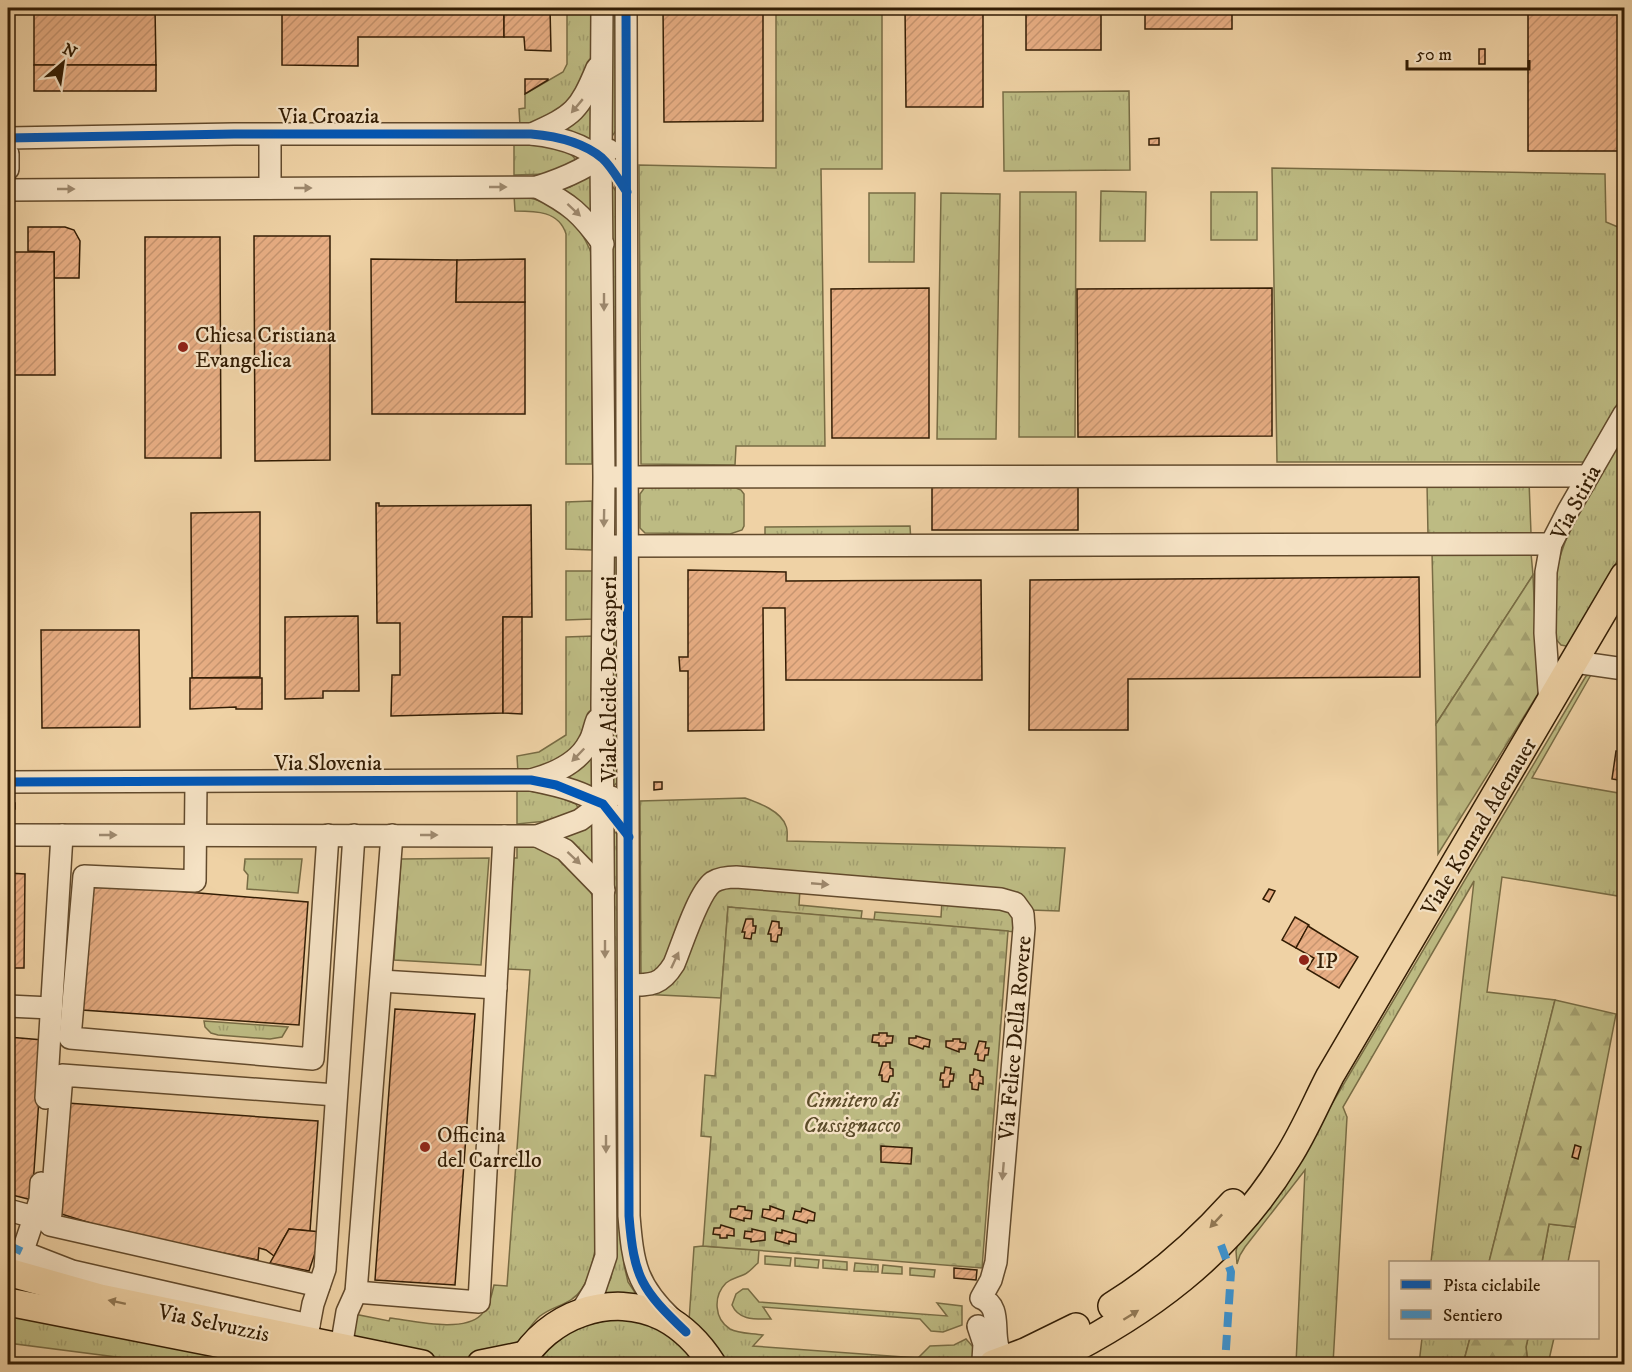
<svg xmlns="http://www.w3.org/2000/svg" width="1632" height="1372" font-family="'IM FELL DW Pica',serif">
<defs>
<pattern id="grass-tufts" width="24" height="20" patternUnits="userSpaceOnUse" patternTransform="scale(1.5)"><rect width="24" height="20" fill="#bdbb83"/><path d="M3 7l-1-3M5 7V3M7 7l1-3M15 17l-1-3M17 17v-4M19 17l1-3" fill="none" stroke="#a3a070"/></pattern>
<pattern id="forest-firs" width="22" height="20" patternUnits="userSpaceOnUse" patternTransform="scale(1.5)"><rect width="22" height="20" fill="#bdbb83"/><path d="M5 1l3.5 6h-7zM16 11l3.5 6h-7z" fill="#a3a070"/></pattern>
<pattern id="cemetery-stones" width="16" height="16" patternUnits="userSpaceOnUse" patternTransform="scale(1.5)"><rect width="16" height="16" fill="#bdbb83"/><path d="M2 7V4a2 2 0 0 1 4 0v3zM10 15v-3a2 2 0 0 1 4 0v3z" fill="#a3a070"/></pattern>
<pattern id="building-hatch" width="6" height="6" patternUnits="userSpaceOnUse" patternTransform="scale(1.5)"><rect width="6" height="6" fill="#e8ae84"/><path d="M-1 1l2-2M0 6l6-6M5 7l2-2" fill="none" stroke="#c79570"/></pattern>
</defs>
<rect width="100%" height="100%" fill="#efd2a5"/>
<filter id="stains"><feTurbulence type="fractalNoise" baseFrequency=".00333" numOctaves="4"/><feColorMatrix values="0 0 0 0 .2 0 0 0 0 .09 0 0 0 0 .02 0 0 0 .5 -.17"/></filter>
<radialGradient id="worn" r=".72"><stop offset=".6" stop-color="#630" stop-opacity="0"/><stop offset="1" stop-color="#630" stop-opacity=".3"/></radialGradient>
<!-- grass -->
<g fill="url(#grass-tufts)" stroke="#786c44" stroke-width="1.5">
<path d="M567 8H592V52L588 70 570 101 545 120 520 126 519 109 525 108V94L563 72 567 64Z"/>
<path d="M609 8H619L618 128 610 139Z"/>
<path d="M776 8H882V169H821L825 446H736L735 465 641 464 639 165 776 168Z"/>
<path d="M1129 91 1130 170 1004 171 1003 92Z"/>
<path d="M592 102V148L557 133Z"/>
<path d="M514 143C529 144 570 145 576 161L548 174 514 175Z"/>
<path d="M1272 168 1605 174 1606 222 1618 227 1622 396 1584 462H1277Z"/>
<path d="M592 174 593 220 558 190 570 187Z"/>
<path d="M610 183 618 194 620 468 611 467Z"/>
<path d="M1101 191 1146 192 1145 241H1100Z"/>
<path d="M1020 192H1076L1075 437H1019Z"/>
<rect x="1211" y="192" width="46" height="48"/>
<path d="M869 193H915L914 262H869Z"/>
<path d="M941 193 1000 194 996 439H937Z"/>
<path d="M514 195C553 200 578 218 592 255V464H566V234C559 211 536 211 515 211Z"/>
<path d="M1620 441 1624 444V549L1570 643 1566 646 1561 645 1555 638C1555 614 1553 589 1558 565 1567 524 1599 478 1620 441Z"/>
<path d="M1529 481 1531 533 1428 535 1427 483Z"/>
<path d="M645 487 736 488 741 490 744 494V526L742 530 730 534 645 533 640 528V494Z"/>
<path d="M592 501V550L566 549V502Z"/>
<path d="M910 526 911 543H765V527Z"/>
<path d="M1432 552 1531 553 1533 575 1436 724Z"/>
<path d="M613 553 619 554 621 778 612 788Z"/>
<path d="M566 571H593V619L566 620Z"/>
<path d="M594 636V703L588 725 576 745 555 763 518 773 517 756 539 752 566 735V637Z"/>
<path d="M1592 673 1532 778 1624 794V897L1502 877 1487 992 1555 1000 1489 1262H1431L1474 881 1343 1107 1347 1117 1333 1364H1296L1305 1170 1245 1247 1240 1255 1237 1264 1236 1251 1239 1239 1320 1124 1583 681 1586 676Z"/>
<path d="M595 748V795L561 778Z"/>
<path d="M517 789 554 795 576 804 578 808 576 813 557 820 517 824Z"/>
<path d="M745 798C759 803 781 811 786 826 788 830 787 837 787 841L1065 848 1059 911 1030 910 731 867 662 965 653 974 641 978 640 801Z"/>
<path d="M595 817V870L558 836Z"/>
<path d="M612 829 622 839 624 1265 628 1282 638 1297 600 1300 611 1278 614 1258Z"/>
<path d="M517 842 540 845 582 875 592 895 596 917V1245C593 1262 588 1289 572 1299 562 1306 550 1308 540 1316 528 1326 522 1344 509 1350 464 1372 400 1352 355 1339L353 1330 354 1314 389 1321 390 1318C414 1321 463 1333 481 1315 489 1307 492 1295 494 1285L507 1286 530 970 505 969 511 858H517Z"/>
<path d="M489 858 481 965 394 960 401 859Z"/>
<path d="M245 859H302L298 893 247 889 248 875 244 870Z"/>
<path d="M727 886 800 889 799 905 862 911 861 919 728 907 721 998 640 994 700 918 718 891Z"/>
<path d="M942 901 1006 909 1013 915 1016 932 874 920 875 912 941 917Z"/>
<path d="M204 1021 288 1027 282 1037 270 1039 218 1035 211 1033 205 1027Z"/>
<path d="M1549 1224 1575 1227 1568 1262H1542Z"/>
<path d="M703 1246 759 1250 758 1263C753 1267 749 1273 743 1275 736 1278 732 1278 726 1283 713 1296 714 1319 730 1329 739 1334 753 1333 763 1335L753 1346 918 1358 930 1346 954 1345 966 1339 974 1348 975 1364H728L689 1321 694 1247Z"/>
<path d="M765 1256 791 1258 790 1266 765 1264Z"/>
<path d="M795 1258 819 1260 818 1268 795 1266Z"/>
<path d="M823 1260 847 1262V1270L823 1268Z"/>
<path d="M855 1263 878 1265V1272L854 1271Z"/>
<path d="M883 1265 902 1267V1274L882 1273Z"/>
<path d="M910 1268 935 1270 934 1277 910 1275Z"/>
<path d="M743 1289H748L759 1302 947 1316 937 1303 962 1306V1325L943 1332 931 1331 920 1319 763 1307 771 1319C756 1319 739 1321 732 1305L736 1294Z"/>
<path d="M8 1313 264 1364H171L8 1343Z"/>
<path d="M624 1319 653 1324 678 1338 700 1364H537C560 1330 584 1322 624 1319Z"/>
<path d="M1422 1338H1470L1463 1364H1419Z"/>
<path d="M1528 1338H1554L1548 1364H1528L1526 1347Z"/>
</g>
<!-- forest -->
<g fill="url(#forest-firs)" stroke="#786c44" stroke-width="1.5">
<path d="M1533 575 1538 694 1438 854 1436 724Z"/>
<path d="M1555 1000 1616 1014 1575 1227 1549 1224 1542 1262H1489Z"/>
<path d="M1470 1338H1528L1526 1347 1528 1364H1463Z"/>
</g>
<!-- cemetery -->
<path fill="url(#cemetery-stones)" stroke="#786c44" stroke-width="1.5" d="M728 907 1008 931 982 1268 703 1246 711 1137 701 1136 705 1075 715 1076Z"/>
<!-- building -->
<g fill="url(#building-hatch)" stroke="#331d04" stroke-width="1.5">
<path d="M34 8H155L156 65H34Z"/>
<path d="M282 8H504V37H358V66L282 65Z"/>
<path d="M504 8H550L551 51 525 50 524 37H504Z"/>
<path d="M663 8H763V121L664 122Z"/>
<path d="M905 8H983V107H906Z"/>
<rect x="1026" y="8" width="75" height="42"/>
<rect x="1145" y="8" width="87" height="21"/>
<rect x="1528" y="8" width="96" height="143"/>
<rect x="1479" y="49" width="6" height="15"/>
<rect x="34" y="65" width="122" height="26"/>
<path d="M525 79H548V80L525 94Z"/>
<path d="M1159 138V145H1149V139Z"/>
<path d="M28 227H65L74 230 80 241 79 278H54V252L28 251Z"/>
<path d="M254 236H330V460L255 461Z"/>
<path d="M145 237H220L221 458H145Z"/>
<path d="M8 252H54L55 375H8Z"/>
<path d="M371 259 457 260 456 302H525V414H372Z"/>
<path d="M525 259V302H456L457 260Z"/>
<path d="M929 288V438H832L831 289Z"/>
<path d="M1272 288V436L1078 437 1077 289Z"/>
<path d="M1078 486V530H932V487Z"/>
<path d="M376 503H379V506L531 505 532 617H503V713L391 716 392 675H400V623H377Z"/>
<path d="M260 512V677L192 678 191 513Z"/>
<path d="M688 570 786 572V581L981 580 982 680H786L785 608H763L764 730 688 731V671H680L679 657H688Z"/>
<path d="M1419 577 1420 677 1128 679V730H1029L1030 580Z"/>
<path d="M358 616 359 691H323V698L285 699V617Z"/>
<path d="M503 617H522V714L503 713Z"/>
<path d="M41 630H139L140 727 42 728Z"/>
<path d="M190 678H262V709H236V707L190 709Z"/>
<path d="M1616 751 1624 752V781L1612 779Z"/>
<path d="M654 782H662V789L654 790Z"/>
<rect x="8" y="803" width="7" height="6"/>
<path d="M8 873 25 874 24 968H8Z"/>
<path d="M91 884 308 902 299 1025 82 1010Z"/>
<path d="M1269 889 1275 891 1269 902 1263 899Z"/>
<path d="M1295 917 1309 925 1296 948 1282 940Z"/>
<path d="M746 919H753V926H756L755 933H752L751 939 744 938 745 932H742Z"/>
<path d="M772 921 779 922V928H782L781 935H778L777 942 771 941V934H768Z"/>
<path d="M1308 926 1358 957 1339 988 1307 969 1314 958 1296 948Z"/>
<path d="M395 1009 475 1014 455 1285 375 1280Z"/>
<path d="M879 1033H887V1036H893L892 1043H886V1046H879V1043L872 1042 873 1035H879Z"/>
<path d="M916 1036 930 1040 929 1047 924 1046 923 1049 909 1044V1038H916Z"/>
<path d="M8 1037 43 1040 32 1200 8 1194Z"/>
<path d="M953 1039H960V1042L966 1043 965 1049H959V1052L946 1047V1041H953Z"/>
<path d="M979 1041 986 1042 985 1048H989L988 1055H985L984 1061 978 1060V1054H975Z"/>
<path d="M883 1062H890V1068L893 1069V1076H890L888 1082 882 1081V1075H879Z"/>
<path d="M945 1067 951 1068 950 1074H954L953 1081H950L949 1087H943V1080H940L941 1073H944Z"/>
<path d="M974 1069 980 1071V1076L983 1077V1084L979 1083 978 1090 972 1089V1083L970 1082V1075H973Z"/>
<path d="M67 1103 318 1121 310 1231 289 1229 274 1256 266 1250 259 1248 258 1260 122 1233 55 1212Z"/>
<path d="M1575 1145 1581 1147 1578 1159 1572 1157Z"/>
<path d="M881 1146 912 1148 911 1164 881 1162Z"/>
<path d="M738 1206 745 1207V1210L752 1211 751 1219 744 1218V1221L730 1217 731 1209H737Z"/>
<path d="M770 1206 784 1211 783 1219 777 1218 776 1221 762 1217 763 1209 770 1210Z"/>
<path d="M802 1208 815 1213 814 1221 808 1220 807 1223 793 1219 795 1211 801 1212Z"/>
<path d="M721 1225 734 1229V1236L727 1235V1238H720V1235L713 1234 714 1228H720Z"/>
<path d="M289 1229 322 1232 309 1271 270 1263Z"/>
<path d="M752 1229 765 1232V1240L751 1242V1239L744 1238 745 1231 752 1232Z"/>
<path d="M782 1230 796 1234V1242L789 1241V1244L775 1240 776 1232 782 1233Z"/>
<path d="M954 1268 977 1270 976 1280 954 1278Z"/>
</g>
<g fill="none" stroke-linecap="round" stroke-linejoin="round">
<!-- minor casing -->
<g stroke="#624a2c" stroke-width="24">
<g id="minor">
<path d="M626 8 629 1216C633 1264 636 1285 672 1319"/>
<path d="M532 134C574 115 579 111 597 68"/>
<path d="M270 135V188"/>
<path d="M8 138 234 134H531C560 137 590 145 609 168"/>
<path d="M8 154V169"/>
<path d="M537 187C570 204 581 213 603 244"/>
<path d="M8 190 537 187C562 179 590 168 609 150"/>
<path d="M614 477 1588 476"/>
<path d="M613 546 1551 544"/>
<path d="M1575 662 1624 669"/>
<path d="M1550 704 1545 633 1546 572 1551 544 1568 511 1624 414"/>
<path d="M531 780C553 774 578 764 589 742 593 736 594 727 597 720"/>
<path d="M8 782 531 780C556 785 594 793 610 813"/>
<path d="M196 782 195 881 84 876 70 1038 313 1059 328 835"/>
<path d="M8 835 537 836 580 820 611 797"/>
<path d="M537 836 565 850 604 890"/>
<path d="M381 981 496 988"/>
<path d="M629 985C652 985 661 985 674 964 682 945 698 893 713 882 720 878 728 877 736 877L1001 899 1015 903 1023 914 1024 928 996 1262 991 1280 981 1298C1007 1308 986 1343 1006 1359"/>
<path d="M8 1006 51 1008"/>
<path d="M46 1098 62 835"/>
<path d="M8 1210 34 1217"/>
<path d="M23 1252 72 1271 309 1325"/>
<path d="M15 1274 40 1200 41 1183"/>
<path d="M319 1286 50 1225 62 1075 336 1095"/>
<path d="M356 1292 479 1302 504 836"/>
<path d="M581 1312 595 1289 606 1256 602 705 604 477 601 158 602 8"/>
<path d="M978 1326 984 1344 983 1360"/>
<path d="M306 1341 313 1304 325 1269 354 835"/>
<path d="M341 1348 347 1312 356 1292 392 835"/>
</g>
</g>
<!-- major casing -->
<g stroke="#331d04" stroke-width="30">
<g id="major">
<path d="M8 1272 100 1298 422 1364"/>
<path d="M8 1302 324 1364"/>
<path d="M1112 1306C1157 1278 1197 1243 1233 1203"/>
<path d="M481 1364 525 1355"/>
<path d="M520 1364C547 1315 612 1291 663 1317 684 1328 700 1345 712 1364"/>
<path d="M993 1364 1025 1352 1076 1327"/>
<path d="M1044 1364C1145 1315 1229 1254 1288 1157 1304 1132 1316 1103 1330 1076L1624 576"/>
</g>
</g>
<!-- minor -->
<use href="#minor" stroke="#f5e2c4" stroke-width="21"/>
<!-- major -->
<use href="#major" stroke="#efd2a5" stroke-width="27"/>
<!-- quiet -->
<g stroke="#3d94d1" stroke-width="8" stroke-dasharray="15 8" stroke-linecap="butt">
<path d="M8 1245 23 1252"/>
<path d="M1221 1245 1231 1272 1225 1364"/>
</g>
<!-- cycleway casing -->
<g stroke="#f5e2c4" stroke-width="13">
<g id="cycleway">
<path d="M626 8 629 1216C634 1278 641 1289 686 1332"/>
<path d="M8 138 234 134H531C555 136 583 142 602 158 612 167 619 181 627 192"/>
<path d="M8 782 531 780 556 785 603 804 629 837"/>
</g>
</g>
<!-- cycleway -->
<use href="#cycleway" stroke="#0057b8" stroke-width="9"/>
</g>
<!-- one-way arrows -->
<defs><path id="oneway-solid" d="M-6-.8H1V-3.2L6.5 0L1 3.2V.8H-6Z" transform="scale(1.5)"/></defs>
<g fill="#9e896e">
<use href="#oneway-solid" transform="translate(577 106) rotate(130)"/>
<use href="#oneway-solid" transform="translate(498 187)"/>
<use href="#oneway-solid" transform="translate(303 188)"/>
<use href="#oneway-solid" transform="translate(66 189)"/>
<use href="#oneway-solid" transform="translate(574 210) rotate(43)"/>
<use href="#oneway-solid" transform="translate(604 302) rotate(90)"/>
<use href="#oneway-solid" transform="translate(604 518) rotate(91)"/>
<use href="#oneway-solid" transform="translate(578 755) rotate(134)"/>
<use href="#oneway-solid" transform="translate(108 835)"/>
<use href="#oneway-solid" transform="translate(429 835)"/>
<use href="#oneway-solid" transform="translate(574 858) rotate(43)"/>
<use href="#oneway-solid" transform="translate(820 884) rotate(5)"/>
<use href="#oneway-solid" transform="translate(605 949) rotate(90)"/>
<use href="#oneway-solid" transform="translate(675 960) rotate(-65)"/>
<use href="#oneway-solid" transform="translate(606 1144) rotate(90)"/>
<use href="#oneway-solid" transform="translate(1003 1171) rotate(95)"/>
</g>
<g fill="#917854">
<use href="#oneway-solid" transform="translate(1216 1221) rotate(133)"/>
<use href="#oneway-solid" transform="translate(117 1302) rotate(-168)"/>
<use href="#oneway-solid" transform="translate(1131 1315) rotate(-32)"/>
</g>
<!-- markers -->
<g fill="#8f2418" stroke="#f5e2c4" stroke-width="2">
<circle cx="183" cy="347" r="6"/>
<circle cx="1304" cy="960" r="6"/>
<circle cx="425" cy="1147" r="6"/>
</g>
<g text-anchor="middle" stroke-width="4.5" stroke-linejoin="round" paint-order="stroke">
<!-- street labels -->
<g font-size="22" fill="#331d04" stroke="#f5e2c4">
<text x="329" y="123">Via Croazia</text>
<text transform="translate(1575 502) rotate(-62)" y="8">Via Stiria</text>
<text transform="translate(608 679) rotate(-90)" y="8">Viale Alcide De Gasperi</text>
<text x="328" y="770">Via Slovenia</text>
<text transform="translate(1478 826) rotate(-59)" y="8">Viale Konrad Adenauer</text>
<text transform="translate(1014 1038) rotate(-85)" y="8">Via Felice Della Rovere</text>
<text transform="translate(214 1322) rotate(12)" y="8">Via Selvuzzis</text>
</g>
<!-- poi labels -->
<g font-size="22" fill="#331d04" stroke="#f5e2c4" text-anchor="start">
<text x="195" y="342">Chiesa Cristiana<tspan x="195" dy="25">Evangelica</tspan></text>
<text x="1316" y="968">IP</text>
<text x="437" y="1142">Officina<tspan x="437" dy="25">del Carrello</tspan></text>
</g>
<!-- park labels -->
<g font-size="22" font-style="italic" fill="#5c4c2a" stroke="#f5e2c4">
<text x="852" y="1107">Cimitero di<tspan x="852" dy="25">Cussignacco</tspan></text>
</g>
</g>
<!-- margin -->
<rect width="1632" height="1372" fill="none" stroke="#efd2a5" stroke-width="30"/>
<rect x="9" y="9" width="1614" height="1354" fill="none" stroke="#331d04" stroke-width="3"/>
<rect x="15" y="15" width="1602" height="1342" fill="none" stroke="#331d04" stroke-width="1.5"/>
<!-- legend -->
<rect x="1389" y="1261" width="210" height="78" fill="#f5e2c4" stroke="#a79377" stroke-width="1.5"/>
<rect x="1401" y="1280" width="30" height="9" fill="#0057b8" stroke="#a79377" stroke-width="1.5"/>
<text x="1443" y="1291" font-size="18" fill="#331d04">Pista ciclabile</text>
<rect x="1401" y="1310" width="30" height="9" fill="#3d94d1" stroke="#a79377" stroke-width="1.5"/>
<text x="1443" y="1321" font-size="18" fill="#331d04">Sentiero</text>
<!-- north arrow -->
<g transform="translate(63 63) rotate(29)" stroke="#f5e2c4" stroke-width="4.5" paint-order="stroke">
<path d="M0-4.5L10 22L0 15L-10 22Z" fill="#331d04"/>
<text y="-9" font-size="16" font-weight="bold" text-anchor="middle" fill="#331d04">N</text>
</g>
<!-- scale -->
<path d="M1407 60v9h122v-9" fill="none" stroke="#331d04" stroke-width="3"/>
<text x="1416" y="60" font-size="18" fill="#331d04" stroke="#f5e2c4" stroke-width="4.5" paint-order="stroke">50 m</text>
<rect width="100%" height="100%" filter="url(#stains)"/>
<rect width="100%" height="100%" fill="url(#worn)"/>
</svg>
